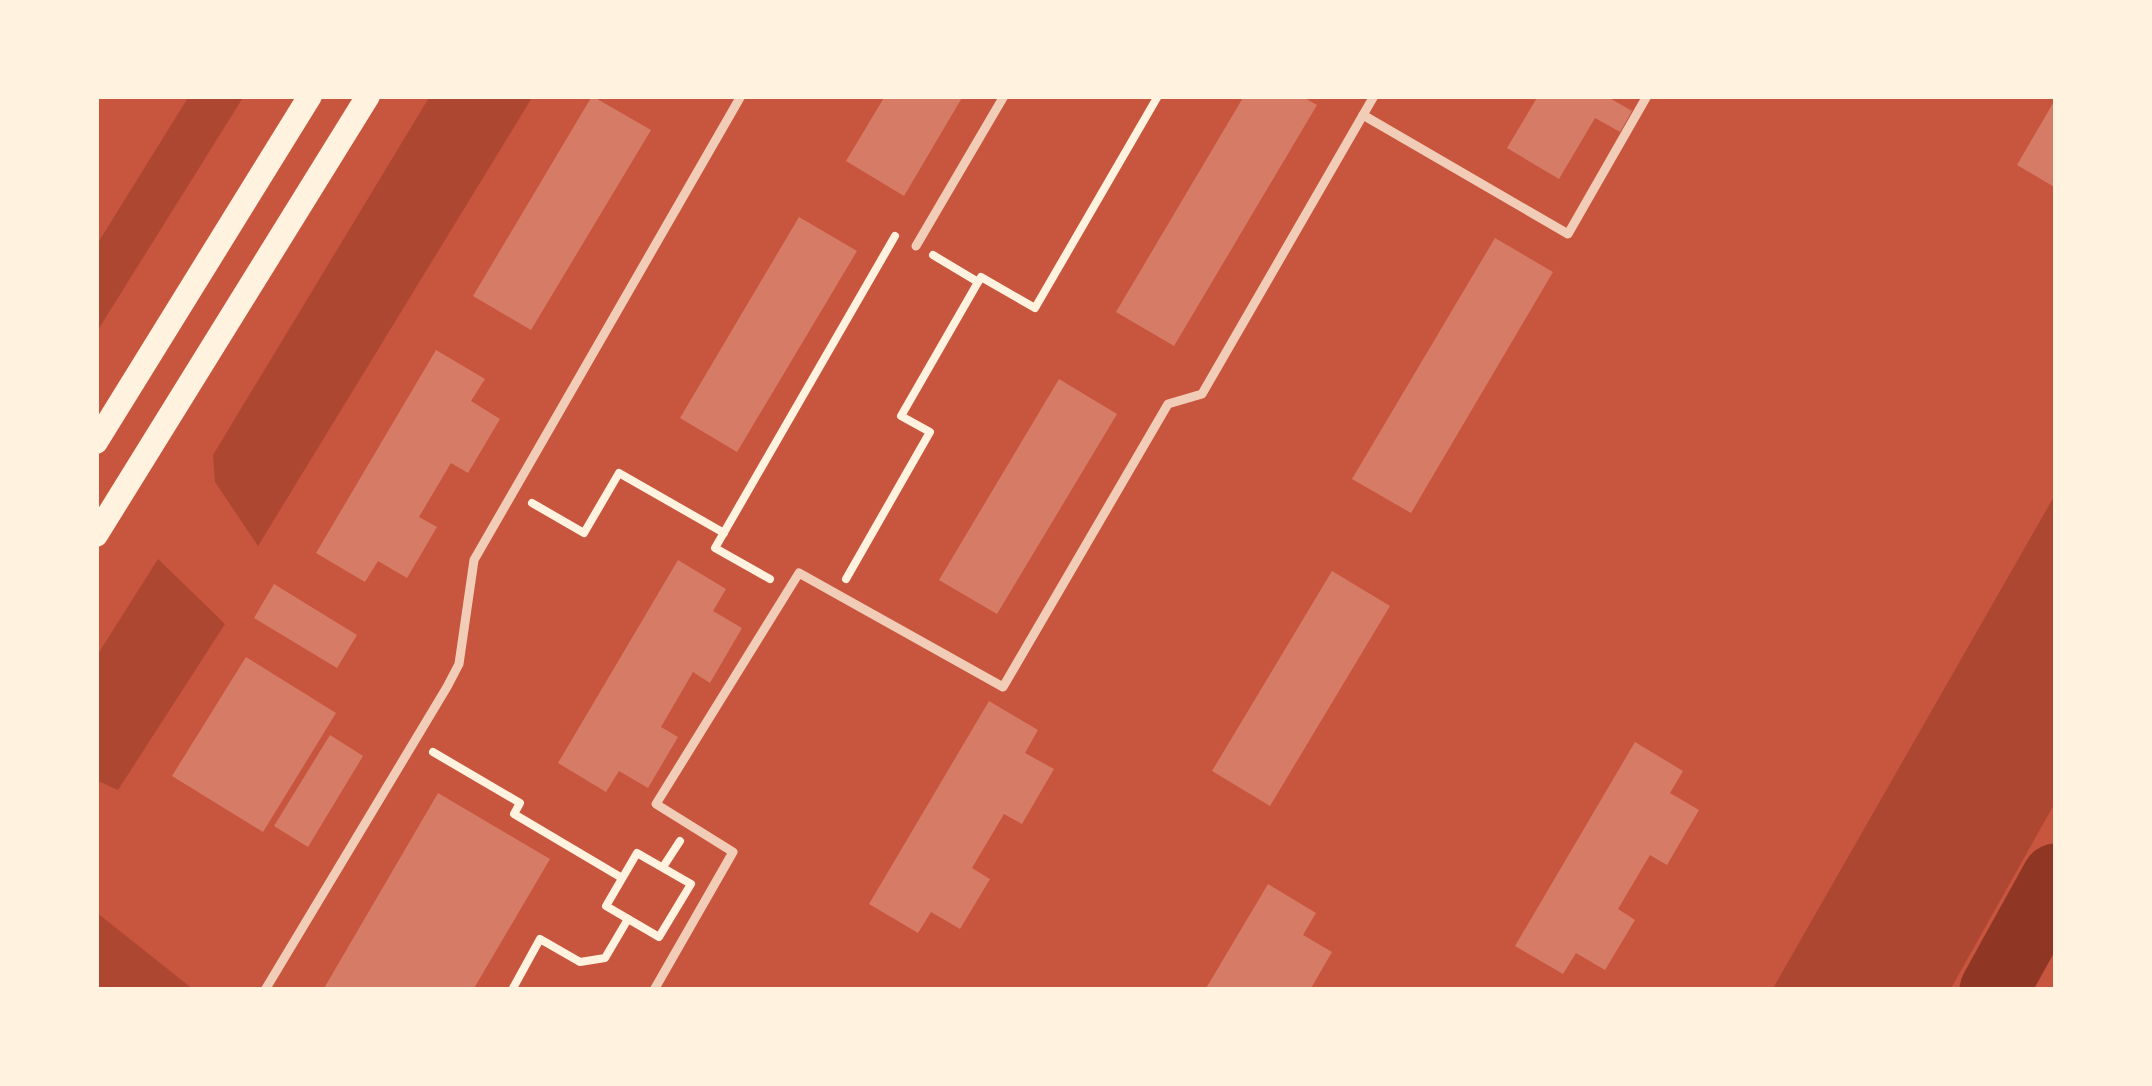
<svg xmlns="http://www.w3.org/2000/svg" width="2152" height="1086" font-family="Jost,sans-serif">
<rect width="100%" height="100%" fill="#c8553d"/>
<!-- green -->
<g fill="#ae4732">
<path d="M189 96H244L96 333V246Z"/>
<path d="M430 96H533L258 546 215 482 213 455Z"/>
<path d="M2056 493V801L1950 990H1772Z"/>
<path d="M158 559 225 624 118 790 96 780V657Z"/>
<path d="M96 912 194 990H96Z"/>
</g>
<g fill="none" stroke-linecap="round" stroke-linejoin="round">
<!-- river -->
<path stroke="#8f3625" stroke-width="69" d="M1994 990 2056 878"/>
</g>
<!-- building -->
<g fill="#d67c66">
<path d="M592 96 651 130 531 330 473 296Z"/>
<path d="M885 96H963L904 196 846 161Z"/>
<path d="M1244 96H1301L1317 105 1174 346 1116 312Z"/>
<path d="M1538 96H1606L1632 111 1620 132 1595 118 1559 179 1507 148Z"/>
<path d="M2056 98V188L2017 165Z"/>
<path d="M799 217 857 251 737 452 680 418Z"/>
<path d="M1495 238 1553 272 1411 513 1352 479Z"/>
<path d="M436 350 485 379 471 401 500 419 468 473 451 463 419 517 437 527 407 578 378 561 365 582 316 553Z"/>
<path d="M1059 379 1117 414 997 614 939 580Z"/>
<path d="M678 560 726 589 713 611 742 628 710 683 693 672 661 727 678 737 648 788 619 771 606 792 558 763Z"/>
<path d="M1332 571 1390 606 1270 806 1212 771Z"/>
<path d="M274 584 357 635 337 668 254 618Z"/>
<path d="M246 657 336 713 263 832 172 776Z"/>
<path d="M989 701 1038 730 1025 753 1054 769 1022 824 1004 814 972 868 990 879 960 929 931 912 918 933 869 904Z"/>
<path d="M330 735 363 756 308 847 274 826Z"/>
<path d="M1635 742 1683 771 1670 793 1699 810 1667 865 1650 855 1618 909 1635 920 1605 970 1576 953 1563 974 1515 946Z"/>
<path d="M438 793 550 859 473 990H323Z"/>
<path d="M1268 884 1316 913 1303 935 1332 952 1310 990H1205Z"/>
</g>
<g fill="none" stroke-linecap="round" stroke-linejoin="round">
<!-- path -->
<g stroke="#fff3e0" stroke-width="8">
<path d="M933 255 978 282"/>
<path d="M532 503 584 533 619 473 724 533"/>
<path d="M770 579 715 548 895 236"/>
<path d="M846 579 930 432 901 416 981 277 1035 308 1158 96"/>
<path d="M433 752 520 803 514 814 622 878"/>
<path d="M637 853 691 884 659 937 606 906Z"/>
<path d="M663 867 680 841"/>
<path d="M512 990 540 939 580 962 605 958 628 919"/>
</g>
<!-- service -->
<g stroke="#f1ccb7" stroke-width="9">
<path d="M1363 115 1568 234 1647 96"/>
<path d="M916 246 1004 96"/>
<path d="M265 990 447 687 459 664 474 560 741 96"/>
<path d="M654 990 733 852 656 804 799 573 1003 687 1168 404 1202 394 1374 96"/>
</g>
<!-- secondary -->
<g stroke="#fff3e0" stroke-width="24">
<path d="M96 442 310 96"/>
<path d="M96 535 368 96"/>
</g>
</g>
<!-- border -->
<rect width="2152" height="1086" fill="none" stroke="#fff3e0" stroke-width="198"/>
</svg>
